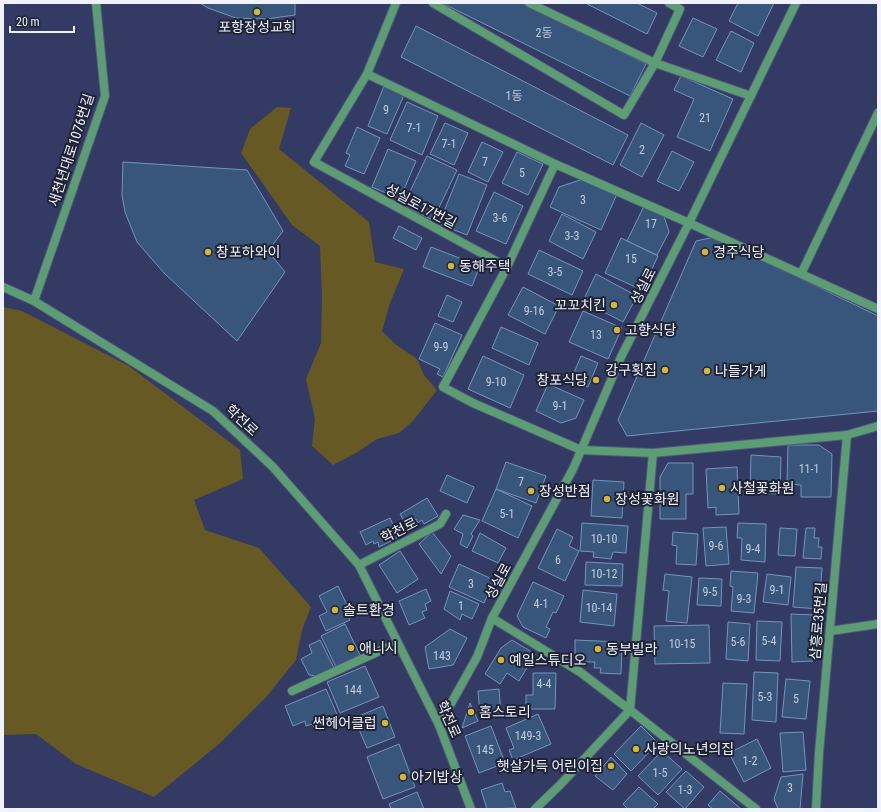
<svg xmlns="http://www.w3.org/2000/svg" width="881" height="812" font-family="'Roboto Condensed','Noto Sans KR',sans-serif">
<rect width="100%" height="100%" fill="#333a63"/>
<!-- green -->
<g fill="#675924">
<path d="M277 107 291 108 279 149 369 222 375 262 404 269 390 303 382 331 395 344 417 359 424 375 437 390 413 421 399 433 377 439 356 453 333 465 312 446 315 419 306 379 321 343 322 297 320 246 292 225 241 153 250 129Z"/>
<path d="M3 307 22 311 129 366 240 450 243 479 194 500 205 530 259 548 311 607 302 630 296 660 267 696 219 744 154 797 76 764 36 734 3 735Z"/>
</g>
<!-- building -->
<g fill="#38567c" stroke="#7495be">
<path d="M200 3H295V15L267 19 236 18 208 8Z"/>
<path d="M442 3H524L646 64 630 96Z"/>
<path d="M585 3H637L657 13 647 34Z"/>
<path d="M738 3H774L758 36 729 21Z"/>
<path d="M693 18 717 29 703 57 679 46Z"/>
<path d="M416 26 628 135 613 165 401 57Z"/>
<path d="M731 31 754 43 741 72 716 60Z"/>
<path d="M681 76 733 99 710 151 677 137 694 99 674 90Z"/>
<path d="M384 86 404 95 387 134 368 126Z"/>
<path d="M407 102 438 116 422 155 390 140Z"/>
<path d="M445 123 468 133 454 165 430 154Z"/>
<path d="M641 123 664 135 642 177 620 165Z"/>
<path d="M357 127 380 138 364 174 345 166 350 155 346 153Z"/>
<path d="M482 142 503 152 488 182 468 172Z"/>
<path d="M388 149 416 161 400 199 372 187Z"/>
<path d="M672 151 694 162 679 191 657 181Z"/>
<path d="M517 152 543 164 528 195 502 183Z"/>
<path d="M427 156 457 170 433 220 403 206Z"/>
<path d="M123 162 247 170 283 231 268 251 285 272 237 341 164 273 137 242 125 212 122 195Z"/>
<path d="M459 174 487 185 467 235 439 224Z"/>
<path d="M583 179 617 194 601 230 550 207 559 187Z"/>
<path d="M494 192 523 206 506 244 476 231Z"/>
<path d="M644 206 664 216 669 232 657 255 627 241Z"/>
<path d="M562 214 596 232 583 259 549 241Z"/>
<path d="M399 226 422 238 416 250 393 238Z"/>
<path d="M715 237 878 316V411L627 436 618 420 696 241Z"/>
<path d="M621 238 658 256 642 290 605 273Z"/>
<path d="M431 247 480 266 472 286 423 267Z"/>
<path d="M539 250 583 271 572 295 528 274Z"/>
<path d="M596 274 637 296 623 322 583 301Z"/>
<path d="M523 287 559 306 545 334 508 315Z"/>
<path d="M447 295 462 302 453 322 438 316Z"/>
<path d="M583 311 622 328 608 359 569 342Z"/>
<path d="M435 323 462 335 443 377 437 374 440 369 419 359Z"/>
<path d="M501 327 538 343 529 365 492 348Z"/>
<path d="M483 356 524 375 510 408 468 389Z"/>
<path d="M581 356 598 363 588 387 571 380Z"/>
<path d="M548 384 584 400 576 418 561 423 536 411Z"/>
<path d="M788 445H819L832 454 831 497H801V485L787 484Z"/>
<path d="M751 455 781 457 780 494 750 493Z"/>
<path d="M506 462 546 476 536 503 496 489Z"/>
<path d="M668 463H693V494H686V519H660V477Z"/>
<path d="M737 467 739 514 716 515V507L708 508 706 469Z"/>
<path d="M447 475 474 487 467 503 440 491Z"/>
<path d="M593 480 624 482 622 518 591 516Z"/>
<path d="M496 489 532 506 518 538 482 521Z"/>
<path d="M427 498 438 516 424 524 422 520 418 523 416 519 410 522 408 519 404 521 400 514Z"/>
<path d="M463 515 480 520 471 534 473 536 467 548 460 544 463 534 454 529Z"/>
<path d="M390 518 399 537 379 547 378 542 374 544 373 541 366 545 360 532Z"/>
<path d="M582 523 628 526 626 553 613 552 611 559 593 557 594 552 580 551Z"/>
<path d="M738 523 766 524 765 562 741 560 742 538H737Z"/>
<path d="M726 527 729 564 706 566 703 528Z"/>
<path d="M780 528 797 529 795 556 778 555Z"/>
<path d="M806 528H815L814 538H819L818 547H822L821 559 803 558Z"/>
<path d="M557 529 573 537 569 546 579 551 565 581 538 568Z"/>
<path d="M432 532 451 556 441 574 419 544Z"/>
<path d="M673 532 698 534 696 565 676 564 677 546 672 545Z"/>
<path d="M480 533 506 548 498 563 472 551Z"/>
<path d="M400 551 418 579 397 593 379 565Z"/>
<path d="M586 562 623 564 622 586 585 585Z"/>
<path d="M459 564 494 580 484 603 449 587Z"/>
<path d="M796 567 822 568 819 609 793 607Z"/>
<path d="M731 571 758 573 754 613 731 611 733 587 730 586Z"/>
<path d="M665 574 692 577 687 623 666 621 669 591 663 590Z"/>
<path d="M767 574 791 577 788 605 763 602Z"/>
<path d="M699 578 722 579 721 606 697 605Z"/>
<path d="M533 582 564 596 556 613 553 612 546 627 550 629 546 638 523 627 517 616Z"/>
<path d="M338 586 347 605 343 607 350 620 326 631 319 616 327 612 319 596Z"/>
<path d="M426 589 431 601 425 604 427 610 422 612 425 618 409 625 399 601Z"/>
<path d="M583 590 617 594 614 626 580 622Z"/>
<path d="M450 591 479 604 472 619 462 614 460 620 444 609Z"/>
<path d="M791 614 815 615 813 661 792 662Z"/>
<path d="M757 621 782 622 780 661 756 660Z"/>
<path d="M728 622 750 624 748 661 726 659Z"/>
<path d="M345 624 360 655 336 667 321 636Z"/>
<path d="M709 625 710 663 655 664 654 626Z"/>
<path d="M450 629 467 638 453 665 429 669 425 647Z"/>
<path d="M320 640 334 668 318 676 309 675 301 659 312 653 309 645Z"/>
<path d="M512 640 535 654 519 681 507 673 500 684 485 674 501 648Z"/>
<path d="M575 640 622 642 621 674 600 673 601 668H594L595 662H581L583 657H575Z"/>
<path d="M365 666 379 697 340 713 327 682Z"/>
<path d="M754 672 778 673 776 722 752 720Z"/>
<path d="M533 673H556L555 709H526V695H533Z"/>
<path d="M786 679 810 681 806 719 782 717Z"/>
<path d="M723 683 747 684 744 734 720 733Z"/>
<path d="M326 689 339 719 315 729 312 724 306 726 305 721 293 726 285 706Z"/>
<path d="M499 689 501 713 480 715 478 691Z"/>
<path d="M470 703 478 721 462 728Z"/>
<path d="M383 706 395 737 367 748 354 718Z"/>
<path d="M538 714 551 744 513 760 509 750 514 748 506 728Z"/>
<path d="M491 726 505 763 479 773 465 736Z"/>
<path d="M641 726 658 743 631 771 614 754Z"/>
<path d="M803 732 806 770 783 772 780 733Z"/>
<path d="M757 739 771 768 744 782 729 753Z"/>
<path d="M399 744 415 787 383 799 367 757Z"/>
<path d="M662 751 682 769 658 795 638 776Z"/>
<path d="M611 757 627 774 613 790 595 776Z"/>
<path d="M686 771 704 787 685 809 666 792Z"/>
<path d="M803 774 800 809H778L774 799 781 777Z"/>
<path d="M502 783 505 792 510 791 516 808 487 809 481 790Z"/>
<path d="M639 787 658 804 653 809H628L623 804Z"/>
<path d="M720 791 741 809H713L708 805Z"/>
<path d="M417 792 424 809H391L389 804Z"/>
</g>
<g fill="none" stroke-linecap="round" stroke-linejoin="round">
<!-- street casing -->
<g stroke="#51577c" stroke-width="10">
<g id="street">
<path d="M396 3 367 74 314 162 507 267"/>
<path d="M433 3 624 115 655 63 680 9 669 3"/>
<path d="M529 3 655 63 751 96"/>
<path d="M367 74 555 164 689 223 878 309"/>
<path d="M555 164 507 267 443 387 473 403 581 450 653 453 847 435 878 426"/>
<path d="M801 274 878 113"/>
<path d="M3 287 34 301 213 411 273 467 359 565 439 725 471 809"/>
<path d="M34 301 105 96 96 3"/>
<path d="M359 565 440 524 446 514"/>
<path d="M492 618 580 672 630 710 756 809"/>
<path d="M830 631 878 624"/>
<path d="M292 691 397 643"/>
<path d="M439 725 477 657 492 618 573 469 621 357 689 223 796 3"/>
<path d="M535 809 560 785 630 710 653 453"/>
<path d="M816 809 819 753 847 435"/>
</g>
</g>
<!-- street -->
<use href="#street" stroke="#5d9d74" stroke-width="8"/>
</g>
<!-- markers -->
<g fill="#d5b535" stroke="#1f2336" stroke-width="1.5">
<circle cx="257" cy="12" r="4"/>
<circle cx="208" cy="252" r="4"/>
<circle cx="705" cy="252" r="4"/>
<circle cx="451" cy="266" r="4"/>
<circle cx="614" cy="305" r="4"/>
<circle cx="617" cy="330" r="4"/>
<circle cx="665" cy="370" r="4"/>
<circle cx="707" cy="371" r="4"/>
<circle cx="596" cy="380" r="4"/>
<circle cx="722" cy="488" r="4"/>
<circle cx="531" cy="491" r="4"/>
<circle cx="607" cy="499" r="4"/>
<circle cx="335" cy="610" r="4"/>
<circle cx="351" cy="648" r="4"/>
<circle cx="598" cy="649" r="4"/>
<circle cx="501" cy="660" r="4"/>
<circle cx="471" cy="712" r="4"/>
<circle cx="385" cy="723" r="4"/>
<circle cx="636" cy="749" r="4"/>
<circle cx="611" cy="766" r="4"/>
<circle cx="403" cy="777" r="4"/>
</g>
<g text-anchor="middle" stroke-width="4" stroke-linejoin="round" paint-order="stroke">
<!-- number labels -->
<g font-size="12" fill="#c2cbdd">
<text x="544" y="37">2동</text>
<text x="514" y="100">1동</text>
<text x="386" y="114">9</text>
<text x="705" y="122">21</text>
<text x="414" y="132">7-1</text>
<text x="449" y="148">7-1</text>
<text x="642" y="154">2</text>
<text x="485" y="166">7</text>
<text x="522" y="177">5</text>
<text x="583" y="204">3</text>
<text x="500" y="222">3-6</text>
<text x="651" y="228">17</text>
<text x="572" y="240">3-3</text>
<text x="631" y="263">15</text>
<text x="555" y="276">3-5</text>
<text x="534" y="315">9-16</text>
<text x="596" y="339">13</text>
<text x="441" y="351">9-9</text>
<text x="496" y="386">9-10</text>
<text x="560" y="410">9-1</text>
<text x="809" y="473">11-1</text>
<text x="521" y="486">7</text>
<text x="507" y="518">5-1</text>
<text x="604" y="543">10-10</text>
<text x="716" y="550">9-6</text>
<text x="753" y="553">9-4</text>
<text x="558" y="564">6</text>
<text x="604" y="578">10-12</text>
<text x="471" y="588">3</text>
<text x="777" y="594">9-1</text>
<text x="710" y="596">9-5</text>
<text x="744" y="603">9-3</text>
<text x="541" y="608">4-1</text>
<text x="461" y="610">1</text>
<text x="599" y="612">10-14</text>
<text x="769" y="645">5-4</text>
<text x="738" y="646">5-6</text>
<text x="682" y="648">10-15</text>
<text x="442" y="660">143</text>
<text x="544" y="688">4-4</text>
<text x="353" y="694">144</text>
<text x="765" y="701">5-3</text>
<text x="796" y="703">5</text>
<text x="528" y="740">149-3</text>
<text x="485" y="754">145</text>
<text x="750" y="765">1-2</text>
<text x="660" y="777">1-5</text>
<text x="790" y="792">3</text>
<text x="685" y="794">1-3</text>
</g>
<!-- poi labels -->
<g font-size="14" fill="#f0f2fd" stroke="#1f2336" text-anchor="start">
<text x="257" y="32" text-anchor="middle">포항장성교회</text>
<text x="216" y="257">창포하와이</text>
<text x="713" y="257">경주식당</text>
<text x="459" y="271">동해주택</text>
<text x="606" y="310" text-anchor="end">꼬꼬치킨</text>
<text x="625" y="335">고향식당</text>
<text x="657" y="375" text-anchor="end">강구횟집</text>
<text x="715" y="376">나들가게</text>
<text x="588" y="385" text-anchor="end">창포식당</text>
<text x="730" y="493">사철꽃화원</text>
<text x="539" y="496">장성반점</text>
<text x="615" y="504">장성꽃화원</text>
<text x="343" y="615">솔트환경</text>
<text x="359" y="653">애니시</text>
<text x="606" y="654">동부빌라</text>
<text x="509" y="665">예일스튜디오</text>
<text x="479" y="717">홈스토리</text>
<text x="377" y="728" text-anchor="end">썬헤어클럽</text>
<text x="644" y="754">사랑의노년의집</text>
<text x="603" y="771" text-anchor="end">햇살가득 어린이집</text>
<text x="411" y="782">아기밥상</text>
</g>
<!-- street labels -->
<g font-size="14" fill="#f0f2fd" stroke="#1f2336">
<text transform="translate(71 150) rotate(-72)" y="5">새천년대로1076번길</text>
<text transform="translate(421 206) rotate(28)" y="5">성실로17번길</text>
<text transform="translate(643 286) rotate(-63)" y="5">성실로</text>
<text transform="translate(242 420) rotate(43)" y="5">학전로</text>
<text transform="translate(399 530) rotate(-27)" y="5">학천로</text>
<text transform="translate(498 581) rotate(-61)" y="5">성실로</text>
<text transform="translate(818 621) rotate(-85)" y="5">삼흥로35번길</text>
<text transform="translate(449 719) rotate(66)" y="5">학전로</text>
</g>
</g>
<!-- border -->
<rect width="881" height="812" fill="none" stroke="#f0f2fd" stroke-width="8"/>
<!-- scale -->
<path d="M10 26v6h64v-6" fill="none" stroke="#f0f2fd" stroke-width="2"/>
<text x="16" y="26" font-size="12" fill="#f0f2fd" stroke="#1f2336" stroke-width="3" paint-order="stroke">20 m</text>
</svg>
